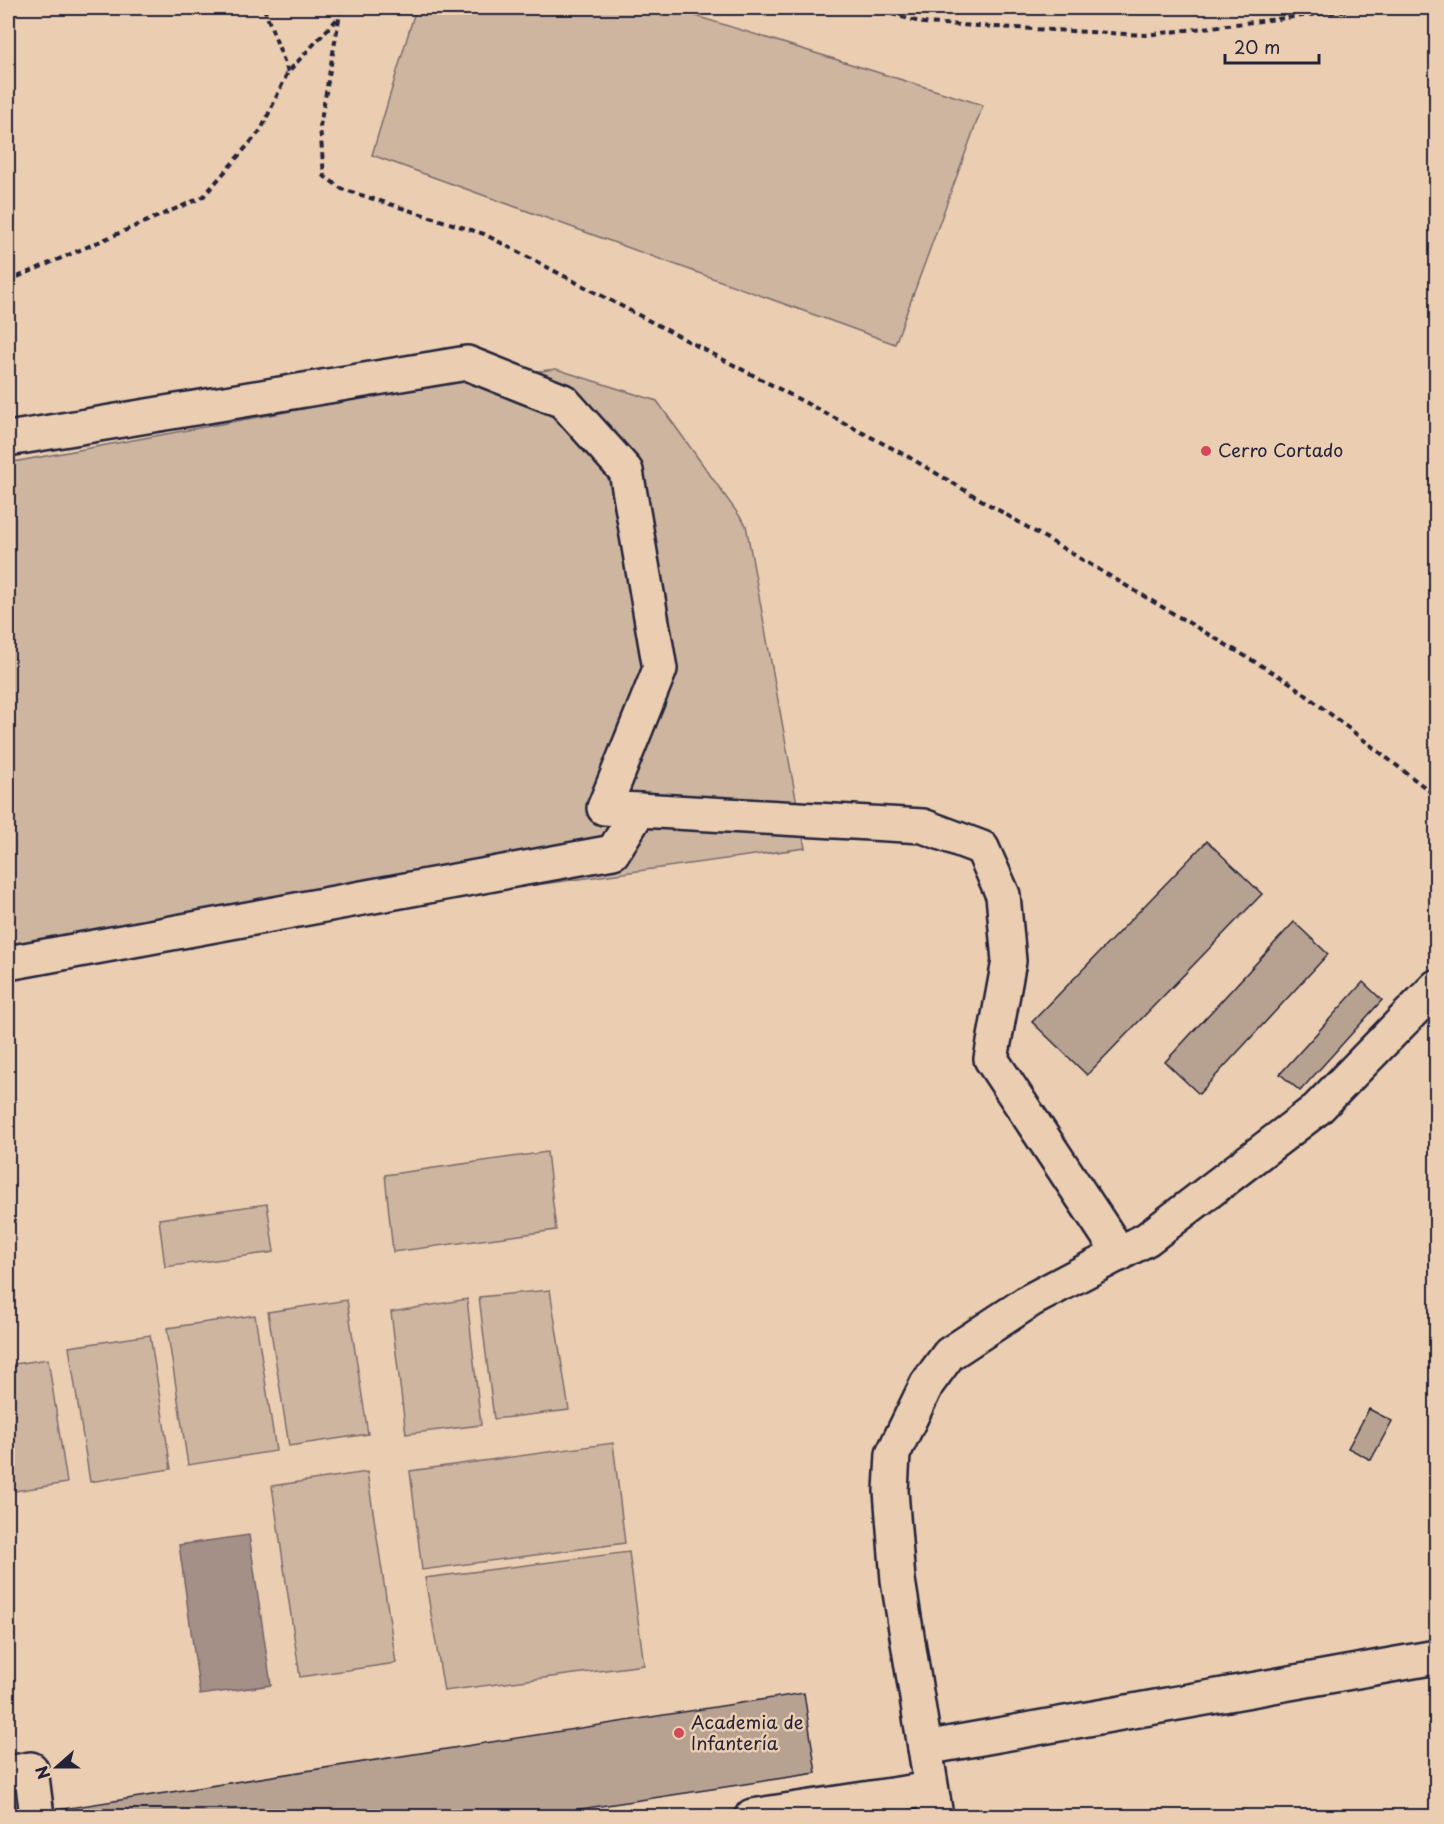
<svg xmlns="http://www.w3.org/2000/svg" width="1444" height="1824" font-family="'Playpen Sans',sans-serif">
<rect width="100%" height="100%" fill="#ebceb1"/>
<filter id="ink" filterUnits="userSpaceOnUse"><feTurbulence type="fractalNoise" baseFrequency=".0167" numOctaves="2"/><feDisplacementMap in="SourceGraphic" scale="12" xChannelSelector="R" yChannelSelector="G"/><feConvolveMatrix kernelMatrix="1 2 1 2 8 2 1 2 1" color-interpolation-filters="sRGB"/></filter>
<g filter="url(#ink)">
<!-- green -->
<g fill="#ceb5a0" stroke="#786c6e" stroke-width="1.5">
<path d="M416 8H670L983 105 895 344 372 155Z"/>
<path d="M556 369 657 401 746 525 805 848 63 950 8 952V463L450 382Z"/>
<path d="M547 1152 556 1230 393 1252 385 1175Z"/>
<path d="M267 1204 274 1252 165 1267 159 1219Z"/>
<path d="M550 1290 569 1410 494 1419 479 1297Z"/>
<path d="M467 1299 481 1425 406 1434 391 1312Z"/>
<path d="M347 1300 368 1434 289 1446 268 1312Z"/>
<path d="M255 1315 276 1451 188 1465 167 1328Z"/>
<path d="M150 1335 171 1469 90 1482 69 1347Z"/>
<path d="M48 1359 67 1483 8 1492V1365Z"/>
<path d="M613 1443 625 1543 422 1570 410 1471Z"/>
<path d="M367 1472 396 1663 300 1677 272 1486Z"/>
<path d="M629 1552 644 1665 444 1691 425 1578Z"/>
</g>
<!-- water -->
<path fill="#a49087" stroke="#706469" stroke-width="1.5" d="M249 1535 271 1685 200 1695 179 1545Z"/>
<!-- building -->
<g fill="#b7a191" stroke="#22223b" stroke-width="1.5">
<path d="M1207 841 1262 894 1087 1075 1032 1022Z"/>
<path d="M1294 922 1328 954 1199 1094 1165 1062Z"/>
<path d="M1363 982 1382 1000 1300 1091 1280 1074Z"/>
<path d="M1369 1409 1392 1421 1371 1460 1348 1448Z"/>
<path d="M804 1693 816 1773 535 1816H57L56 1810Z"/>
<path d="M13 1796 17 1816H8V1797Z"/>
</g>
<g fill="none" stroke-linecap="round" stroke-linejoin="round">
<!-- minor casing -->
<g stroke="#22223b" stroke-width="38">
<g id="minor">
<path d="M8 439 467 363 563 401 626 471 660 669 604 808 923 826 982 848 1003 895 1009 961 991 1059 1120 1254"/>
<path d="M8 963 613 852 639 810"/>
<path d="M925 1748 1436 1657"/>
<path d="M8 1773 31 1769 37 1816"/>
<path d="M752 1816 931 1789"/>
<path d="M936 1816 898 1580 891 1491 893 1454 927 1384 949 1354 1031 1300 1147 1239 1317 1109 1436 987"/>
</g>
</g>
<!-- path -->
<g stroke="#22223b" stroke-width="4" stroke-dasharray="6 4.5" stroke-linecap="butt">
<path d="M264 8 288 72"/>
<path d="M341 8 320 126 324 176 342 189 484 234 907 456 1289 682 1436 796"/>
<path d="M871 8 923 23 1145 35 1369 8"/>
<path d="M8 281 203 197 261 130 288 72 339 17"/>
</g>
<!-- minor -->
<use href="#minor" stroke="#ebceb1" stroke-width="33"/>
</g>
</g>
<!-- markers -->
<g fill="#d1495b" stroke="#ebceb1" stroke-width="2">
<circle cx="1206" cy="451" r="6"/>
<circle cx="679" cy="1733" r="6"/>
</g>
<g text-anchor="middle" stroke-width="5" stroke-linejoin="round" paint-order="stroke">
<!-- poi labels -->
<g font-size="18" fill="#22223b" stroke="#ebceb1" text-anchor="start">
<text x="1218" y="457">Cerro Cortado</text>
<text x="691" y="1729">Academia de<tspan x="691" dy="21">Infantería</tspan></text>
</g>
</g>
<!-- margin -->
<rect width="1444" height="1824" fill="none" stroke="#ebceb1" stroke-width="30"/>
<rect x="15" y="15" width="1414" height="1794" fill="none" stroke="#22223b" stroke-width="2" filter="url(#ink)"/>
<!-- north arrow -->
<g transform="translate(57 1767) rotate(249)" stroke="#ebceb1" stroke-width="4.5" paint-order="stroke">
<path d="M0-4.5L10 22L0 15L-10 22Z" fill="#22223b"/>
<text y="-9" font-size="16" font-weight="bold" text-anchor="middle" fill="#22223b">N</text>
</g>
<!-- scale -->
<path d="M1225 54v9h94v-9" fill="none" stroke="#22223b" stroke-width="3"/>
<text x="1234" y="54" font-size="18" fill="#22223b" stroke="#ebceb1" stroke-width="4.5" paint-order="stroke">20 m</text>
</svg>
